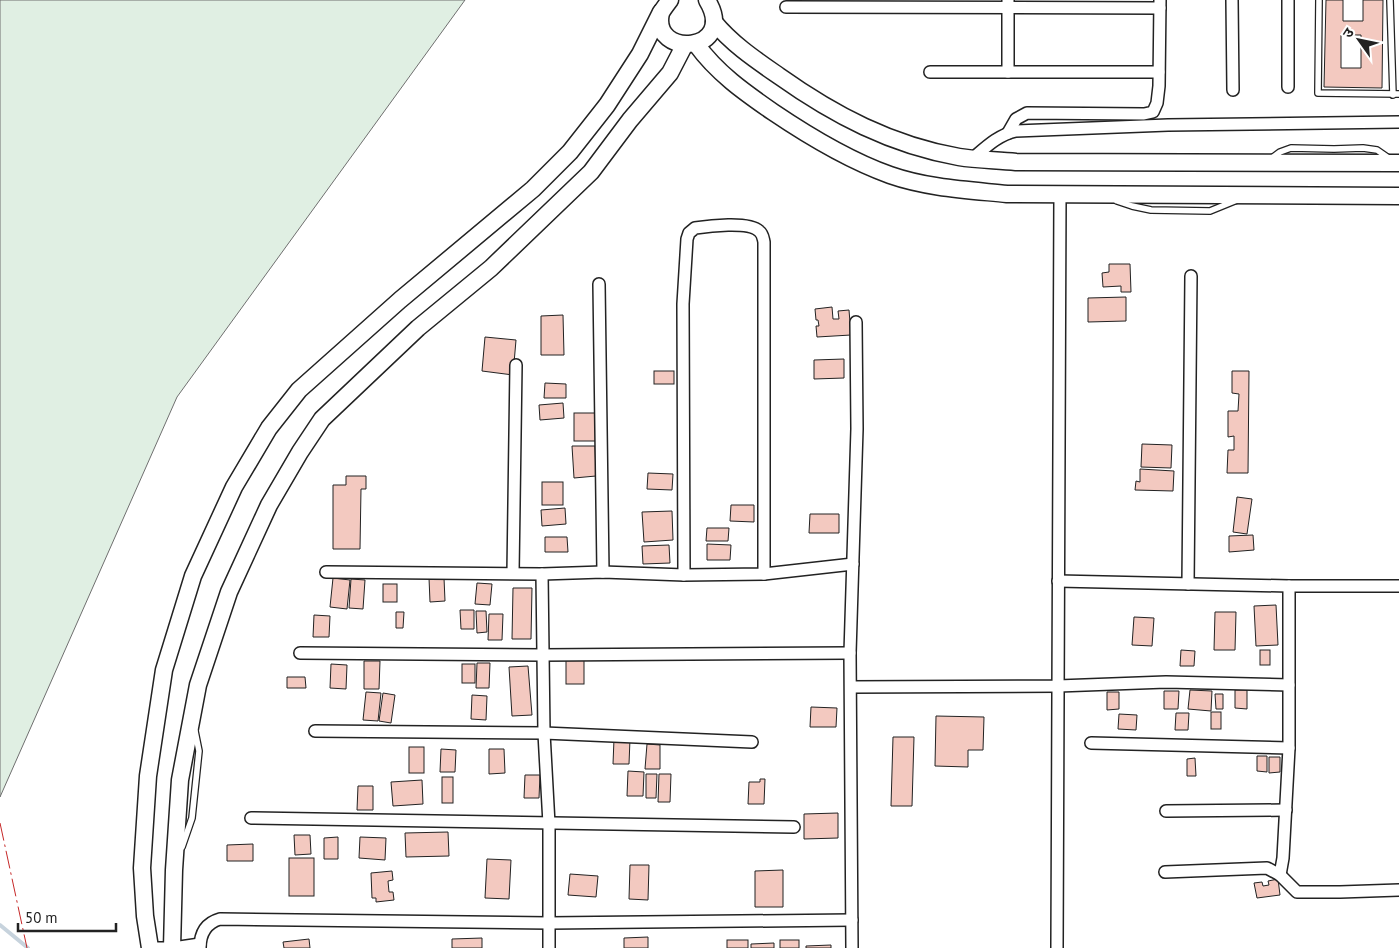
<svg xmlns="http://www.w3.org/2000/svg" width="1399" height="948" font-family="'PT Sans','Noto Sans Devanagari',sans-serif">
<rect width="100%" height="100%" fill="#fff"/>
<!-- green -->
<path fill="#e0efe3" stroke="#6f6f6f" d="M0 0H465L177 397 0 797Z"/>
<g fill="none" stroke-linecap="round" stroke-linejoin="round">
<!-- stream -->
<path stroke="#c7d3dd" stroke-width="4" d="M0 925 28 948"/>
</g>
<!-- building -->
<g fill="#f3c9c0" stroke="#222" fill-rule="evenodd">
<path d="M1326 0H1343V21H1363V0H1383L1382 88 1324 87ZM1341 35H1361V68H1341Z"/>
<path d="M1109 264H1130L1131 292H1121V286L1103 287 1102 273 1109 272Z"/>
<path d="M1126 297V321L1088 322V298Z"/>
<path d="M832 307 833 319H839L838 311 849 310 851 335 817 337 816 326H819L818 320H816L815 309Z"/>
<path d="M563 315 564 355H541V316Z"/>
<path d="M485 337 516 340 513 375 482 371Z"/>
<path d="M844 359V378L814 379V360Z"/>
<rect x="654" y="371" width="20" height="13"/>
<path d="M1232 371H1249L1248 473H1227L1228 450H1234V436L1228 437V411H1238L1239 394 1232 393Z"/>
<path d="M545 383 566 384V398H544Z"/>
<path d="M563 403 564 418 540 420 539 405Z"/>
<rect x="574" y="413" width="22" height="28"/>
<path d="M1142 444 1172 445 1171 468 1141 467Z"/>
<path d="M572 446H595L596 476 574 478Z"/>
<path d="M1140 469 1174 471 1173 491 1135 490 1136 481 1140 482Z"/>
<path d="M648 473 673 474 672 490 647 489Z"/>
<path d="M346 476H366V489H361L360 549H333V485H346Z"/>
<rect x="542" y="482" width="21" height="23"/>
<path d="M1237 497 1252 499 1247 534 1233 532Z"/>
<path d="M731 505H754V522L730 521Z"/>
<path d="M565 508 566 524 542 526 541 510Z"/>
<path d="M672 511 673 540 644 542 642 512Z"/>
<path d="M810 514H839V533H809Z"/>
<path d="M707 528H729L728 541H706Z"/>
<path d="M1253 535 1254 550 1229 552V536Z"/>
<path d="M545 537H567L568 552H545Z"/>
<path d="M707 544 731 545 730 560H707Z"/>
<path d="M669 545 670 563 643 564 642 546Z"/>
<path d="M333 578 350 580 347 609 330 607Z"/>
<path d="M429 578H444L445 601 430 602Z"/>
<path d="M351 579 365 580 363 609 349 608Z"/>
<path d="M477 583 492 584 490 605 475 604Z"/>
<rect x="383" y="584" width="14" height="18"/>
<path d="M513 588H532L531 639H512Z"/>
<path d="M1276 605 1278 645 1256 646 1254 606Z"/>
<path d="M460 610H474V629H461Z"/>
<path d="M476 611H486L487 632 477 633Z"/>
<path d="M396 612H404L403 628H396Z"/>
<path d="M1215 612H1236L1235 650H1214Z"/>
<path d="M489 614H503L502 640H488Z"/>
<path d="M314 615 330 616 329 637H313Z"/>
<path d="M1134 617 1154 618 1152 646 1132 645Z"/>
<path d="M1181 650 1195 651 1194 666H1180Z"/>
<rect x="1260" y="650" width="10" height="15"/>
<rect x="566" y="658" width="18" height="26"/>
<path d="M364 661H380L379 689H364Z"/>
<path d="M477 663H490L489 688H476Z"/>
<path d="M331 664 347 665 346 689 330 688Z"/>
<rect x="462" y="664" width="13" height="19"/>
<path d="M528 666 532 715 512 716 509 667Z"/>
<path d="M287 677H305L306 688H287Z"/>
<path d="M1190 690 1212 691 1211 711 1188 709Z"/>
<path d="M1235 690H1247V709L1235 708Z"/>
<path d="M1164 691H1179L1178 709H1164Z"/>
<path d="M366 692 381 693 378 721 363 720Z"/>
<path d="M1107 692H1119V709L1107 710Z"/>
<path d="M383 693 395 695 391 723 379 721Z"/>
<path d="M1215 694H1223V709H1216Z"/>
<path d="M472 695 487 696 486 720 471 719Z"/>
<path d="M811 707 837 708 836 727H810Z"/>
<rect x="1211" y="712" width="10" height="17"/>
<path d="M1176 713H1189L1188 730H1175Z"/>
<path d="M1119 714 1137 715 1136 730 1118 729Z"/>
<path d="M936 716 984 717 983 750H968V767L935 766Z"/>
<path d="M893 737H914L912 806H891Z"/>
<path d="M614 739H630L629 764H613Z"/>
<path d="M647 744 660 745V769H645Z"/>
<rect x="409" y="747" width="15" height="26"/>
<path d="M441 749 456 750 455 772H440Z"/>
<path d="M489 749H504L505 773 489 774Z"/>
<path d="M1257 756H1267V772L1257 771Z"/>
<path d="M1269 757H1280V772L1269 773Z"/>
<path d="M1195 758 1196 776H1187V759Z"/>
<path d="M628 771 644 772 643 796H627Z"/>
<path d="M646 774H657L656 798H646Z"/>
<path d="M659 774H671L670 802H658Z"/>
<path d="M525 775H540L539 798H524Z"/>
<rect x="442" y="777" width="11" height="26"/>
<path d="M760 779H765L764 804H748L749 782H760Z"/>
<path d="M422 780 423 804 393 806 391 782Z"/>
<path d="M358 786H373V810H357Z"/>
<path d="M838 813V838L804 839V814Z"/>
<path d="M448 832 449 856 406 857 405 833Z"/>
<path d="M294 835H310L311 854 295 855Z"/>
<path d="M338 837V859H324V838Z"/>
<path d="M360 837 386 838 385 860 359 858Z"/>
<path d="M253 844V861H227V845Z"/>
<rect x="289" y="858" width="25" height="38"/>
<path d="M487 859 511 860 509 899 485 898Z"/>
<path d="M630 865H649L648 900 629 899Z"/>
<path d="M783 870V907H755V871Z"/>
<path d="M392 871 393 880 388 881 389 892H393L394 900 376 902V898H372L371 873Z"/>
<path d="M570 874 598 876 596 897 568 895Z"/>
<path d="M1278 879 1280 895 1257 898 1254 883 1262 882 1263 886 1269 885 1268 881Z"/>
<path d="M648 937V948H624V938Z"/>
<path d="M482 938V948H452V939Z"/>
<path d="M309 939 310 948H284L283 942Z"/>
<rect x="727" y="940" width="21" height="8"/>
<rect x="780" y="940" width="19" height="8"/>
<path d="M774 943V948H751V944Z"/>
<path d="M831 945V948H806V946Z"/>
</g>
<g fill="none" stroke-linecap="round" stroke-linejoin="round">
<!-- lane casing -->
<g stroke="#222" stroke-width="8">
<g id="lane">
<path d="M1319 0 1318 93 1399 94"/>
<path d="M1390 0 1393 95"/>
<path d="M1272 158 1280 152 1291 148 1334 149 1363 148 1377 150 1390 159"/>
<path d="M1117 201 1132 206 1151 210 1210 211 1237 200"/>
<path d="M182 847 192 818 199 751 195 731"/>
</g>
</g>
<!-- street casing -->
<g stroke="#222" stroke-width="14">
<g id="street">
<path d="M1232 0 1233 90"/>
<path d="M1288 0V87"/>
<path d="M786 7 1160 8"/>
<path d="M930 72H1159"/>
<path d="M1008 72V1"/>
<path d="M1008 133 1016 119 1027 113 1144 114 1153 112 1157 103 1159 86 1160 0"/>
<path d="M972 159C986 147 998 135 1016 131L1168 125 1399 122"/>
<path d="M599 284 603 572"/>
<path d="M326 572 542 574 603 572 684 575 764 574 853 564"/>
<path d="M513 573 516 365"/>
<path d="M542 574 544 733 549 824V948"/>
<path d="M684 575 683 304 687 239 689 233 695 228C708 226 749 221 759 231 763 234 763 238 764 242V574"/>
<path d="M1058 581 1289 586H1399"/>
<path d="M1188 584 1191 276"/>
<path d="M300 653 542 655 850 653"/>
<path d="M851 687 1058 686 1166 682 1289 685"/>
<path d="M315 731 544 733 752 742"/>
<path d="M1091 743 1289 748"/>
<path d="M1166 811 1286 810"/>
<path d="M251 818 794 827"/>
<path d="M1165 872 1267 868 1280 875 1297 892H1340L1399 890"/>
<path d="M1280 875 1283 858 1289 748V586"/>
<path d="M150 948H166"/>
<path d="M173 948 200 944"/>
<path d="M200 948C200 933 206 923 220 919L549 923 852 920"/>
<path d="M852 948 850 653 857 429 856 322"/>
<path d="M1057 948 1060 194"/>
</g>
</g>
<!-- secondary casing -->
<g stroke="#222" stroke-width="19">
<g id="secondary">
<path d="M670 0C667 4 663 9 661 13 650 59 739 53 707 0"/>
<path d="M714 22C732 44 756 60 779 76 834 115 891 145 959 157 977 160 997 160 1016 162L1399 163"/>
<path d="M696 44C717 73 744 92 773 112 810 137 848 160 890 175 927 188 968 190 1007 194L1399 196"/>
<path d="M150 948 145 916 142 868 148 776 164 670 193 576 234 487 269 428 299 390 400 300 533 189 570 152 607 105 640 54 661 12"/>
<path d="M172 948 174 870 180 780 198 685 229 592 269 505 300 452 322 419 418 328 491 268 591 172 630 120 670 73 684 46"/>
</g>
</g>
<!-- lane -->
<use href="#lane" stroke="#fff" stroke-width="5.5"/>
<!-- street -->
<use href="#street" stroke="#fff" stroke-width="11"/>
<!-- secondary -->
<use href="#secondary" stroke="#fff" stroke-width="16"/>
<!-- power -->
<path stroke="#c62828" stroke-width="1" stroke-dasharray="18 4 2.5 4" stroke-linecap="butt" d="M0 823 27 948"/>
</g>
<!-- north arrow -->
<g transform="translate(1359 40) rotate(303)" stroke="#ffffff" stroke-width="4" paint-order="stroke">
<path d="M0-4L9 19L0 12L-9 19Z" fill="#222222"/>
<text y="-8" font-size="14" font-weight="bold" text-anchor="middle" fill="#222222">उ</text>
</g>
<!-- scale -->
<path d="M18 923v8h98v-8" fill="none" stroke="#222222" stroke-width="2.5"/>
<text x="25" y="923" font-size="15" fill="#222222" stroke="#ffffff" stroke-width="4" paint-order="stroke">50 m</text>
</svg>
